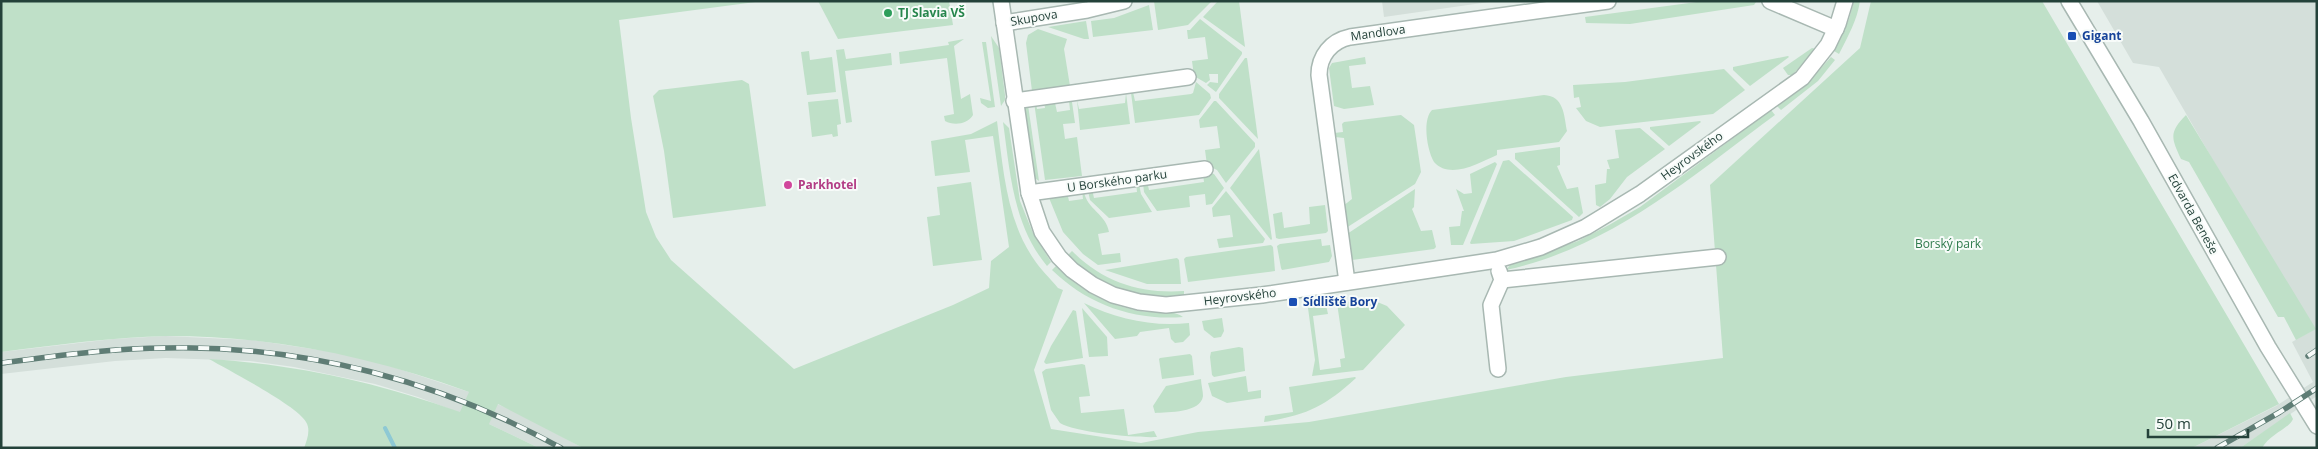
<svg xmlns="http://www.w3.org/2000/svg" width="2318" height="449" font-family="'Open Sans',sans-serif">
<rect width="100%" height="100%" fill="#e6efeb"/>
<!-- built -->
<g fill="#d4dfda">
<path d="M1382 1H1496L1384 17Z"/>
<path d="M2097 1H2317V396L2240 448H2192L2276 406 2313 382 2292 342 2315 329 2228 186 2159 67 2133 63Z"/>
<path d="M166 336 252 340 340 353 381 363 469 392 516 412 583 448H539L489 424 418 397 375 384 294 367 250 361 166 358 115 361 1 374V352L113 339Z"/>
</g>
<!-- green -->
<g fill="#bfe0c8">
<path d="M1 1H763L619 20 631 118 646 212 656 237 671 260 794 369 953 305 989 288 991 261 1009 247 993 136 965 140 970 172 935 176 931 141 971 134 997 121C1003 167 1006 218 1033 258 1040 269 1050 278 1058 288L1063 290 1034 370 1051 429 1141 443 1198 432 1309 422 1566 377 1723 358 1710 185 1860 48 1871 1H2042L2279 404 2192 448H583L498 404 489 424 539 448H304C307 440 311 430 306 422 298 406 228 370 209 359 300 365 375 382 460 412L469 392C369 356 274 336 168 336 112 337 56 345 1 352Z"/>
<path d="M818 1H949L953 25 838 39Z"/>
<path d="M1154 1H1212L1188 25 1158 30Z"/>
<path d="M1218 1H1239L1245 47 1203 17Z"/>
<path d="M1704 1 1756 2 1754 5 1630 24 1586 23 1585 17Z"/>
<path d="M1854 1H1860C1857 21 1848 36 1839 54L1834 51 1849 19Z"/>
<path d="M1149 5 1153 30 1093 37 1091 21 1114 18Z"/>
<path d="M1200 19 1242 52V54L1216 92 1207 85 1210 82 1218 83V74H1209L1210 80 1206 83 1194 76 1192 61 1208 59 1205 37 1188 39 1187 30H1190Z"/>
<path d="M1086 21 1089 39H1084L1048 27Z"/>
<path d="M1038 29 1067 39 1064 49 1070 86 1032 91 1026 43 1028 35Z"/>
<path d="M991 36 999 48 1005 95V100L1001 106Z"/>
<path d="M964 39 954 46 961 99 970 94 973 115C968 124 954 126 945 121L944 116 954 114 947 58 900 64 899 52 949 45 948 42Z"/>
<path d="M982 42H986L995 107 988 108 981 103 980 98 991 101Z"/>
<path d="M1812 48 1816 49 1808 59 1792 75H1788L1783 68Z"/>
<path d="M844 49 846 59 891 53 892 65 845 71 852 122 846 123 836 50Z"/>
<path d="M809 51 810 60 832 57 836 92 807 95 801 52Z"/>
<path d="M1788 56 1789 57 1750 86 1733 70V67Z"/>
<path d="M1365 57 1366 64 1349 66 1352 88 1370 86 1374 105 1344 109 1334 106 1329 68 1332 63Z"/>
<path d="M1831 57 1835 60 1818 81 1781 110 1777 106 1803 88Z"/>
<path d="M1245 58H1247L1258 139 1219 98V94Z"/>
<path d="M1724 69 1745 90 1713 114 1600 127 1586 121 1576 108 1581 107 1579 97 1574 98 1573 85 1625 82Z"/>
<path d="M742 80 749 84 766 206 673 218 664 151 653 96 659 90Z"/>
<path d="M1196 82 1210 94 1211 98 1199 115 1135 123 1131 93 1133 92 1135 101 1191 94 1193 93Z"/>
<path d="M1126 93 1130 124 1080 130 1077 100 1079 109 1125 103Z"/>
<path d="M1544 95C1564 96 1564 115 1567 131L1559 142 1497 150V155C1479 163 1450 180 1434 162 1427 150 1422 120 1432 110Z"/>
<path d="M838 99 841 124 837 125 838 136 833 137 832 134 812 137 808 102Z"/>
<path d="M1044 101 1055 103 1057 112 1070 110 1069 101 1072 102 1075 123 1063 124 1065 139 1077 137 1082 176 1045 180 1034 102H1036L1037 109 1045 108Z"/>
<path d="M1214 101H1216L1255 143V147L1226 183 1217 170 1207 165 1205 150 1220 148 1217 126 1200 128 1199 120Z"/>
<path d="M1028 105 1039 181 1032 176 1023 108Z"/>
<path d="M1771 110 1775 115C1691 177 1611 247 1506 270L1510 265 1578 241 1609 225 1640 207Z"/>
<path d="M1401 115 1414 125 1421 172 1415 184 1346 228 1343 206 1352 199 1344 138 1335 137 1334 133 1343 132 1342 124 1344 122Z"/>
<path d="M2186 115 2316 329 2296 340 2284 317H2278L2189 162 2181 159C2171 138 2169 132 2186 115Z"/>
<path d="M1700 121 1701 122 1669 146 1650 129V127Z"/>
<path d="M1003 122 1009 128 1020 201 1033 233 1051 262 1047 266C1013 225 1010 172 1003 122Z"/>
<path d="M1640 128 1665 149 1627 177 1610 199 1600 207 1596 205 1595 185 1606 183 1607 169H1610L1607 160 1619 158 1615 130Z"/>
<path d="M1560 147V165L1557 166 1567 189 1578 187 1583 213 1579 217 1515 159V153Z"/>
<path d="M1259 149 1272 239 1271 240 1230 188Z"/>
<path d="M1509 160 1573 217 1572 220 1514 241 1471 244 1470 243 1503 161Z"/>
<path d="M1495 162 1497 164 1463 245H1451L1449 227 1460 226 1462 211H1464L1456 189 1464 194 1472 193 1470 174Z"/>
<path d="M1211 173 1214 174 1224 188 1212 204 1206 205 1205 194 1189 196 1190 207 1157 211 1144 192 1143 183 1147 181 1149 190 1204 182 1203 174Z"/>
<path d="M971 182 982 260 933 266 927 217 940 215 937 187Z"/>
<path d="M1136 183 1139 184 1141 194 1152 212 1109 218 1090 200 1088 191 1092 189 1094 198 1137 192Z"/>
<path d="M1415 189 1414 207 1412 209 1421 231 1432 230 1436 247 1434 249 1352 260 1347 234Z"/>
<path d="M1082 190 1084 192C1087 209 1106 214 1109 232L1098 234 1102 255 1120 253 1121 262 1098 265 1083 254 1063 232 1047 193 1067 192 1069 201 1083 199Z"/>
<path d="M1226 191 1265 239 1263 243 1219 248 1217 239 1233 237 1230 215 1213 217 1212 208Z"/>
<path d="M1325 205 1328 231 1326 233 1279 239 1276 238 1273 214 1282 212 1284 228 1310 224 1309 207Z"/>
<path d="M1321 239 1322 246 1330 245 1332 256 1329 262 1282 270 1281 268 1277 246 1280 244Z"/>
<path d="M1271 245 1273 247 1275 271 1188 282 1184 259 1186 257Z"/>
<path d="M1072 251C1103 282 1140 294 1184 291V296C1139 300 1100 287 1068 255Z"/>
<path d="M1177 258 1179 260 1181 284H1147L1105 270Z"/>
<path d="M1056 266C1079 290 1108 306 1141 311 1153 313 1173 309 1183 317 1133 321 1087 304 1052 270Z"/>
<path d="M1370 299 1387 306 1405 325 1363 370 1312 376 1315 360 1308 308 1310 306 1326 305 1328 314 1313 316 1320 370 1341 367 1340 359 1345 358 1337 303Z"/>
<path d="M1084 303C1117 319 1152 327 1189 323L1190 335 1183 342 1175 343 1171 339 1169 328 1140 332 1137 336 1115 339Z"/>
<path d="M1082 308 1107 337 1108 356 1089 357Z"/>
<path d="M1073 310 1076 311 1083 358 1046 364 1044 362 1051 346Z"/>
<path d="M1222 318 1224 331 1221 337 1214 338 1204 330 1202 321Z"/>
<path d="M1239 347 1243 348 1245 371 1214 377 1212 375 1210 357 1211 352Z"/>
<path d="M1190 354 1192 356 1194 375 1162 379 1159 359 1160 358Z"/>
<path d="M1082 364 1085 365 1090 396 1079 397 1081 413 1124 409 1128 435 1154 431 1157 437C1137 438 1077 433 1060 423L1051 410 1042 372 1046 369Z"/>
<path d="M1246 376 1248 392 1261 390V398L1227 403 1212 396 1208 383Z"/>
<path d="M1355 377 1356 378C1324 407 1307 415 1264 422L1265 416 1293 412 1289 387Z"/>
<path d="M1201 379C1201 384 1203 391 1203 396 1201 413 1168 412 1155 413L1153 406 1166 386Z"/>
<path d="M2290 413 2293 419C2290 428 2270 434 2262 448H2240Z"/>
</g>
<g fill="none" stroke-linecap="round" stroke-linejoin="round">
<!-- stream -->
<path stroke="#8ec9d4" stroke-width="4" d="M385 428 395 448"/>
<!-- minor casing -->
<g stroke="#a8b8b2" stroke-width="18">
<g id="minor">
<path d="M1001 1 1029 193 1042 232 1059 257 1072 270 1093 285 1113 295 1139 302 1166 305 1262 295 1497 260 1541 247 1586 227 1640 194 1802 78 1828 45 1838 24 1845 1"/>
<path d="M1770 1 1836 29"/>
<path d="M2069 1 2141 121 2268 347 2317 426"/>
<path d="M1004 23 1087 10 1124 1"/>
<path d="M1014 101 1188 77"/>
<path d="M1029 193 1205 169"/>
<path d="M1502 280 1718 257"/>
<path d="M1347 282 1319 75C1319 56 1331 41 1350 37L1608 1"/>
<path d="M1498 369 1491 305 1502 280 1499 271"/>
</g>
</g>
<!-- minor -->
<use href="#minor" stroke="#fff" stroke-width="15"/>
<!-- rail casing -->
<g stroke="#5f7d75" stroke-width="5.5">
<g id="rail">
<path d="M2308 356 2317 350"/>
<path d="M1 363C56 356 111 348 167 348 304 345 441 381 561 448"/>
<path d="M2217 448 2280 412 2317 388"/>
</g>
</g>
<!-- rail -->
<use href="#rail" stroke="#f7fbf9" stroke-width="4" stroke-dasharray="11" stroke-linecap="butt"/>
</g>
<!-- markers -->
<circle fill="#2e9e5b" stroke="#f7fbf9" stroke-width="2" cx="888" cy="13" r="5"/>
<g fill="#1a4fb4" stroke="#f7fbf9" stroke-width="2">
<rect x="2067" y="31" width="10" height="10" rx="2.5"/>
<rect x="1288" y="297" width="10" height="10" rx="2.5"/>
</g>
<circle fill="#d1479c" stroke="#f7fbf9" stroke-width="2" cx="788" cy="185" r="5"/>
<g text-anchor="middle" stroke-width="4" stroke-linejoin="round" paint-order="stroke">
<!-- leisure labels -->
<g font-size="12" font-weight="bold" fill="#27864d" stroke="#f7fbf9" text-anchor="start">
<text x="898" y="17">TJ Slavia VŠ</text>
</g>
<!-- street labels -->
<g font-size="12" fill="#24423a" stroke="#f7fbf9">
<text transform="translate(1034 18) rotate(-10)" y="4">Skupova</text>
<text transform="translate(1378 33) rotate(-8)" y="4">Mandlova</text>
<text transform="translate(1692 156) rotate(-36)" y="4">Heyrovského</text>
<text transform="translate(1117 181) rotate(-8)" y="4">U Borského parku</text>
<text transform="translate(2193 214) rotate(61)" y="4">Edvarda Beneše</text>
<text transform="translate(1240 297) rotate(-7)" y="4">Heyrovského</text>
</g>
<!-- transit labels -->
<g font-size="12" font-weight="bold" fill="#164399" stroke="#f7fbf9" text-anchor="start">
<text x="2082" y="40">Gigant</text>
<text x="1303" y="306">Sídliště Bory</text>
</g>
<!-- hotel labels -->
<g font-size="12" font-weight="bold" fill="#b23c85" stroke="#f7fbf9" text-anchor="start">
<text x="798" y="189">Parkhotel</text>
</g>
<!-- park labels -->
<g font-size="12" fill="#2d7a4b" stroke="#f7fbf9">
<text x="1948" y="248">Borský park</text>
</g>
</g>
<!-- border -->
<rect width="2318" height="449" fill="none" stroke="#24423a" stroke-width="5"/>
<!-- scale -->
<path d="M2148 429v8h100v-8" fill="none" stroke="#24423a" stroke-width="2.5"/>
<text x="2156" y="429" font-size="15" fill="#24423a" stroke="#f7fbf9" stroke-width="4" paint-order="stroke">50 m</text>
</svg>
